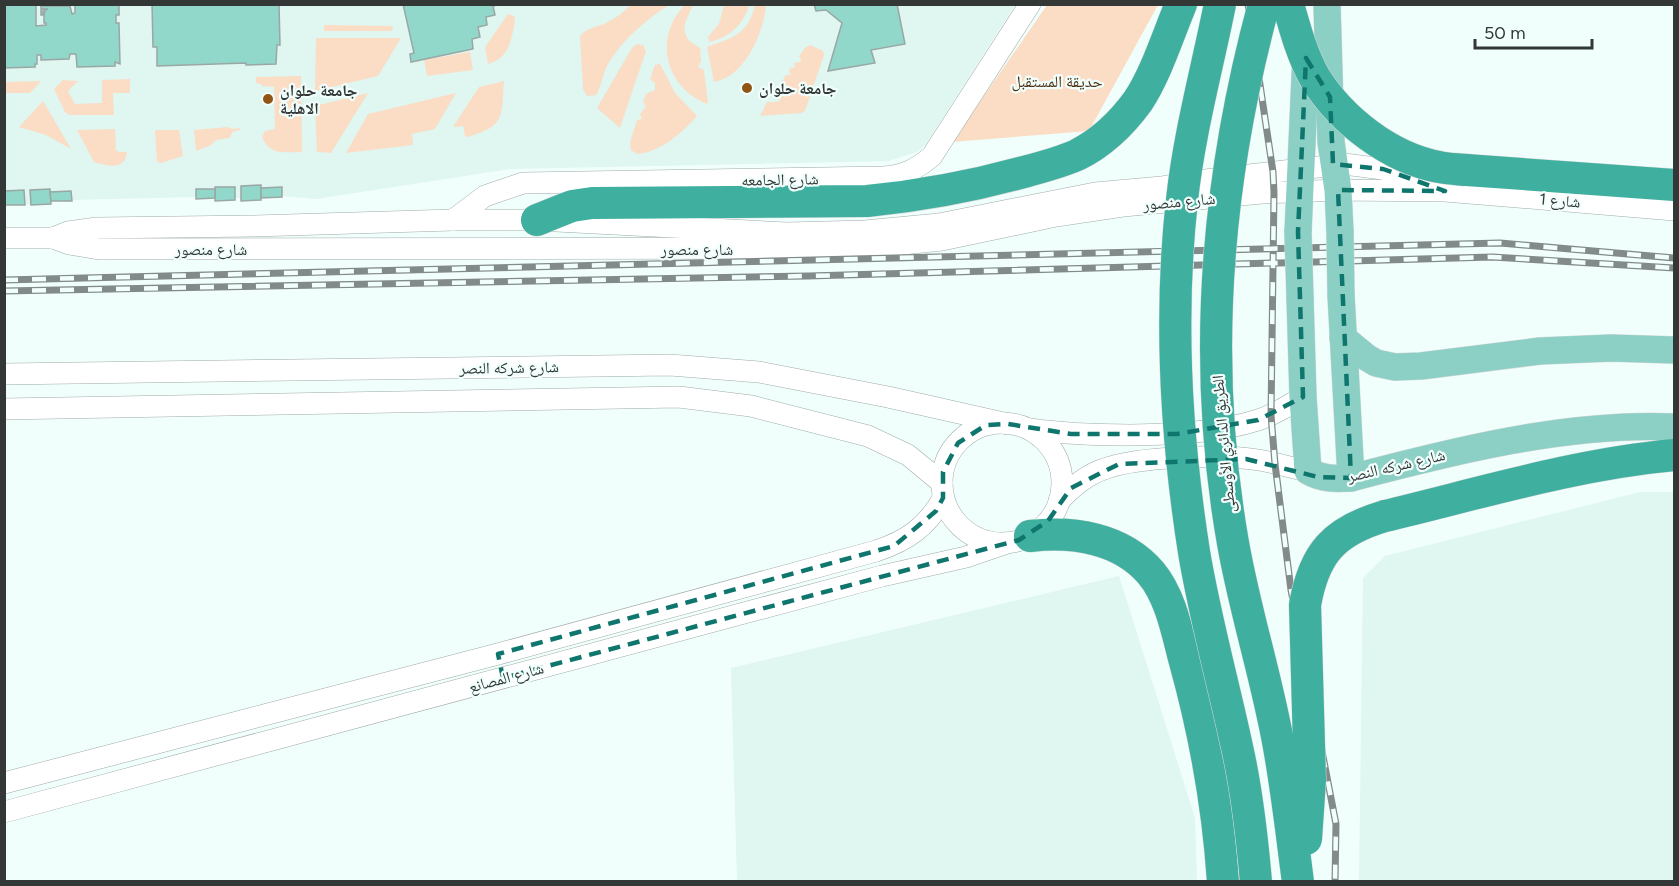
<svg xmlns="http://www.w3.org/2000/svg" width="1679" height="886" font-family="Figtree,'Noto Naskh Arabic',sans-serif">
<rect width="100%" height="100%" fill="#f1fffc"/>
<!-- built -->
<g fill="#dff6f1">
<path d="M4 5H1015L926 144 917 152 889 161 510 169 316 199 282 196 261 198V200L241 201V198H236L235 200 215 201V198L196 199V197L72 200 51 201V204L5 205Z"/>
<path d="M1640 492H1674V881H1359L1363 578 1385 556Z"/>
<path d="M1119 576 1195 818 1197 881H737L731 668Z"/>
</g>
<!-- green -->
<g fill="#fbddc5">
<path d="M631 4 669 5C645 20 619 43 606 68 602 77 601 87 596 95L587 96 583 89 580 36C586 28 597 27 606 23 616 18 624 12 631 4Z"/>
<path d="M685 5H693C685 22 676 35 700 48L701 61 698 67 704 70 708 104C665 88 653 37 685 5Z"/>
<path d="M724 5H749C744 24 729 38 709 42L708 37 719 24Z"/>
<path d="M755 5H766C764 32 745 77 714 82L707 47C732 38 748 35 755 5Z"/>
<path d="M1047 5H1158L1089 131 952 142Z"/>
<path d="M508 14 514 16 515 19C512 38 510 58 488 64L485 47Z"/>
<path d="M324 25 390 26 393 27 392 31H324Z"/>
<path d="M316 38H401L378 76 315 91Z"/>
<path d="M637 44 643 45 646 51 620 128 597 108 632 48Z"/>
<path d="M810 45 823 51 824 55 805 111 801 113 760 116 767 102H777C785 97 781 92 779 86L786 75H791L789 71 791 67 795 68 794 63 800 62 801 59 799 56 805 48Z"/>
<path d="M470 52 473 70 427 76 424 60Z"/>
<path d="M660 64 675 93 697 116C682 133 661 152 637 154L631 150 630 142 637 120 642 119 640 114 646 106 643 102 646 94 655 90V83L650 79 655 65Z"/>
<path d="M301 76 302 152C284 152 270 156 262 137L265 131 275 129 274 87 262 86 261 84 256 83V77Z"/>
<path d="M130 79V93H113L114 115H69L65 112 54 89 63 80 78 81 68 91 75 104 102 103V80Z"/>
<path d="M41 81 30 93H5V82Z"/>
<path d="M504 81C501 117 506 126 467 137L465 136 463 126 453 127 479 87Z"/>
<path d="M368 93 331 153 317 152 315 106Z"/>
<path d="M456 93 435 129 412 134 413 145 346 153 368 114Z"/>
<path d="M43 101 71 149 46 135 19 127Z"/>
<path d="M228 127 232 129 240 128V130L232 132 230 138 216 140 211 145 196 151 194 130Z"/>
<path d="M115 129 116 150 119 152H127C125 171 108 166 94 162L77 130Z"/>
<path d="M155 130H179L183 156 161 163 157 162Z"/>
</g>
<!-- building -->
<g fill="#91d7ca" stroke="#9aa7a4" stroke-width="1.5">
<path d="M4 4H36V26L46 25V23H44V15L45 10 48 9H43V15H41V6H70L72 14 75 13V4H119V15H116V23H119L120 64 115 62V66L77 67 76 54H70L69 59 41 60V55H37V64H35V67L4 68Z"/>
<path d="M152 4H279L280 45H277L276 64 246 65V63L157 66V47H153Z"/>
<path d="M403 4H498V5L493 6 495 15 486 17 487 25 478 27 480 37 472 39 473 49 411 62 410 54 414 53Z"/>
<path d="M814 4H897L905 44 871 50 875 63 828 71 842 23 826 10 816 11Z"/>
<path d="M261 185V200L241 201V186Z"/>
<path d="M215 187H235V200L215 201Z"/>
<path d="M282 187V197L261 198V188Z"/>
<path d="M50 189 51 204 31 205 30 190Z"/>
<path d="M196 189H215V198L196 199Z"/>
<path d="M24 190 25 205H5V191Z"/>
<path d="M71 191 72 201H51L50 192Z"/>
</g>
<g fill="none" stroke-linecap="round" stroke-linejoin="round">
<!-- minor casing -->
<g stroke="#9faba9" stroke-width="22">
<g id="minor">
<path d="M453 220 485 196 523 183 883 177C903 176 917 169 932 156L1030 4"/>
<path d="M4 238H53L69 244 99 249 864 248 942 240 1056 216 1123 206 1262 193 1338 190 1445 191 1674 210"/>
<path d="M53 238 68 232 97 228 253 226 453 220H537L787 233 865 231 939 224 1095 193 1162 187 1188 182 1344 164 1383 169 1428 185"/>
<path d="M4 374 670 365 759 372 888 397 1008 424"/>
<path d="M4 409 679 397 751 406 868 436 908 455 942 483"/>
<circle cx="1002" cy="483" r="60"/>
<path d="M1030 429C1064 434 1097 435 1131 435 1174 434 1217 433 1258 420 1274 415 1289 405 1303 397"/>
<path d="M1059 501C1072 487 1086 475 1104 469 1140 456 1221 454 1259 460 1276 463 1292 468 1308 471"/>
<path d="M4 783 498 654 876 551C907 541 928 526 943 498"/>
<path d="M4 812 882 576 966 557 1007 543"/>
</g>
</g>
<!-- major casing -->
<g stroke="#dadbdb" stroke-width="28">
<g id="major">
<path d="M1327 4 1331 142 1338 190 1340 232"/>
<path d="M1298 232 1306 54"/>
<path d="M1341 295 1351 478"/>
<path d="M1300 298 1303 397 1308 471C1322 479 1335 479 1351 478 1453 451 1569 422 1674 427"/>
<path d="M1343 338 1366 357 1376 363 1395 367 1421 366 1540 351 1611 348 1674 350"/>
</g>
</g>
<!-- highway casing -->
<g stroke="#dadbdb" stroke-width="33">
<g id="highway">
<path d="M1466 170 1674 185"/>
<path d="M537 220 572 206 592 203 867 201C919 196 969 187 1020 173 1039 168 1059 163 1077 155 1101 143 1122 123 1138 101 1156 74 1168 35 1181 4"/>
<path d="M1385 516C1481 493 1576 464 1674 455"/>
<path d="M1030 536C1073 531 1121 538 1151 573 1171 597 1177 632 1185 662 1205 734 1218 806 1223 882"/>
</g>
</g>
<!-- minor -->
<use href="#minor" stroke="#fff" stroke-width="21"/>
<!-- major -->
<use href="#major" stroke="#8ccfc5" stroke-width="27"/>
<!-- highway -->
<use href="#highway" stroke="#3faf9f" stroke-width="32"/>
<!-- rail casing -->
<g stroke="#838b8a" stroke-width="7">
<g id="rail">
<path d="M1248 4 1273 172 1274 193 1271 415 1275 464 1291 590 1336 824 1335 882"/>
<path d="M4 280 1500 243 1674 258"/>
<path d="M4 291 808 276 1492 257 1674 268"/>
</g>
</g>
<!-- rail -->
<use href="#rail" stroke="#f1fffc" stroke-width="4.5" stroke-dasharray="14" stroke-linecap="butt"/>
<!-- major-bridge casing -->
<g stroke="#dadbdb" stroke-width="28" stroke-linecap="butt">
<g id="major-bridge">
<path d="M1298 232 1300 298"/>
<path d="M1340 232 1341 295"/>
</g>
</g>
<!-- highway-bridge casing -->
<g stroke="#dadbdb" stroke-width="33" stroke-linecap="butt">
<g id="highway-bridge">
<path d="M1220 4C1207 69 1189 134 1182 200 1169 316 1176 437 1194 552 1205 618 1223 682 1237 747 1247 791 1252 836 1256 882"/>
<path d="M1264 4C1216 181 1201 362 1233 543 1245 612 1267 678 1279 747 1287 791 1292 837 1298 882"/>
<path d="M1288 4C1295 29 1302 55 1315 78 1341 120 1390 158 1439 167 1448 169 1457 169 1466 170"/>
<path d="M1306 839 1310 780 1305 605C1314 553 1334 531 1385 516"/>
</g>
</g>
<!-- major-bridge -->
<use href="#major-bridge" stroke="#8ccfc5" stroke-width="27"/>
<!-- highway-bridge -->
<use href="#highway-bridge" stroke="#3faf9f" stroke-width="32"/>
</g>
<!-- marked area -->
<path fill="none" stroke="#0f766e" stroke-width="4.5" stroke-dasharray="12 8" stroke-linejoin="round" d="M1306 58 1330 97 1333 164 1383 169 1445 191 1338 190 1351 478 1318 477 1246 459 1119 464 1071 488 1048 521 1019 540 503 678 498 654 894 546 936 511 943 498V472L958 443 986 425 1008 424 1071 434H1177L1258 420 1303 397 1298 232Z"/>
<!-- markers -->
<g fill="#905515" stroke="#f1fffc" stroke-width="2">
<circle cx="747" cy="88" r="6"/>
<circle cx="268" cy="99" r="6"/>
</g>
<g text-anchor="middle" stroke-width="4.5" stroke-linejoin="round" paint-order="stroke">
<!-- park labels -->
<g font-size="16" fill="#4b2d10" stroke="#f1fffc">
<text x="1057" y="87">حديقة المستقبل</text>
</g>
<!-- poi labels -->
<g font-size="16" font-weight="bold" fill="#333837" stroke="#f1fffc" text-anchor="start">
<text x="759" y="94">جامعة حلوان</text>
<text x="280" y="96">جامعة حلوان<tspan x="280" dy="18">الاهلية</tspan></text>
</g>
<!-- street labels -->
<g font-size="16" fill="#333837" stroke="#f1fffc">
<text transform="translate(780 179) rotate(-1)" y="6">شارع الجامعه</text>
<text transform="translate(1560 200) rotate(5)" y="6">شارع 1</text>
<text transform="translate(1179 201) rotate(-5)" y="6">شارع منصور</text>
<text x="211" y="255">شارع منصور</text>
<text x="697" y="255">شارع منصور</text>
<text transform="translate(509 367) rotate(-1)" y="6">شارع شركه النصر</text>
<text transform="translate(1223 444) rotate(-95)" y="6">الطريق الدائري الأوسطى</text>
<text transform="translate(1396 465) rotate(-13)" y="6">شارع شركه النصر</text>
<text transform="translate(506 677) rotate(-15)" y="6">شارع المصانع</text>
</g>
</g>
<!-- border -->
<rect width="1679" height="886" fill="none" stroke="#333837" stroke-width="12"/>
<!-- scale -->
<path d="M1475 39v9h117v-9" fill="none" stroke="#333837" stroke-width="3"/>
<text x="1484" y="39" font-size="18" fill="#333837" stroke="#f1fffc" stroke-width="4.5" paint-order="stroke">50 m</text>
</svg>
